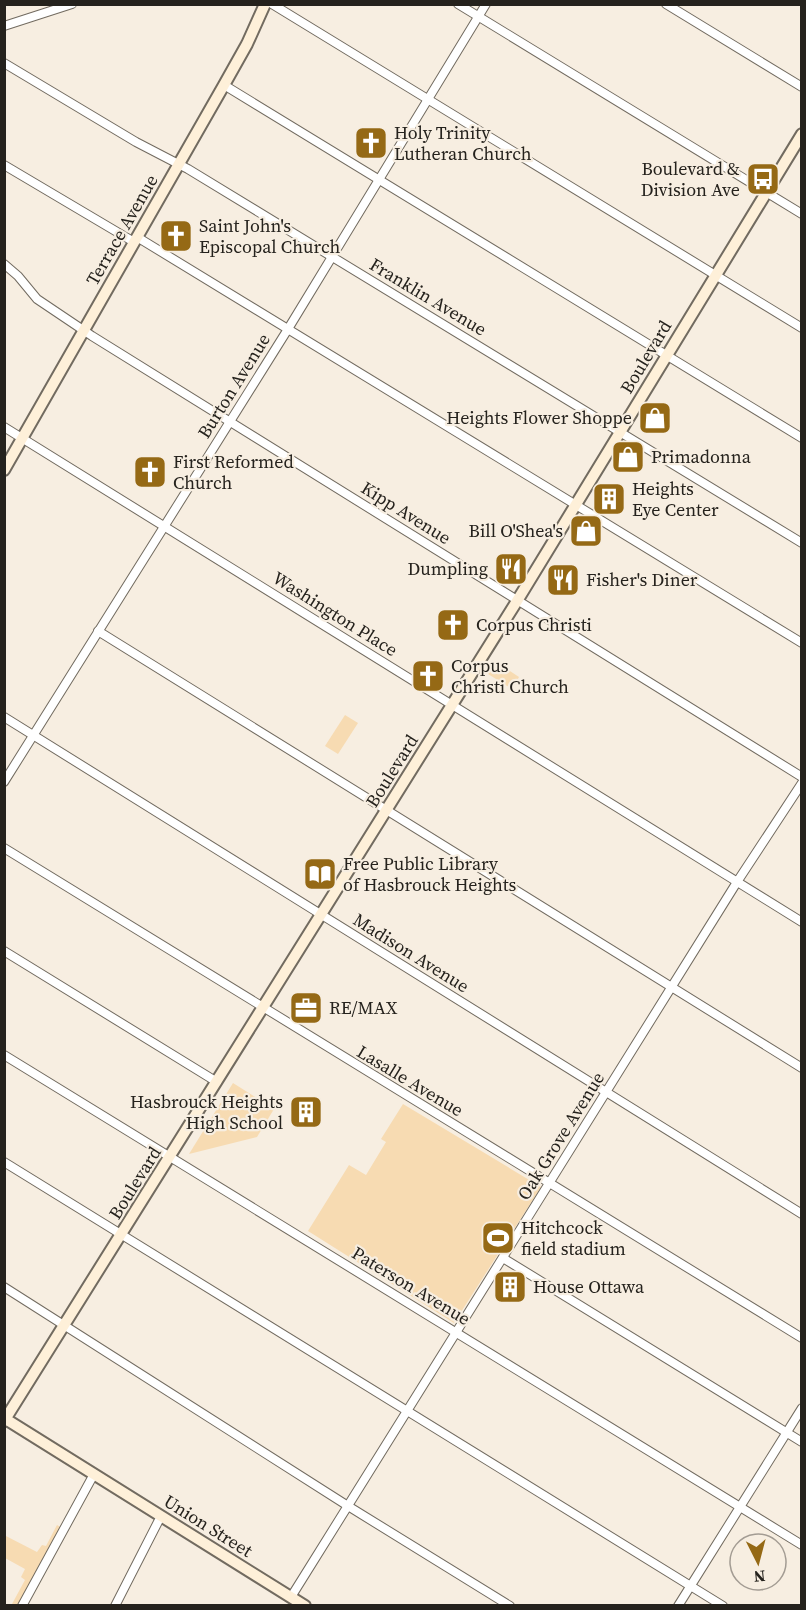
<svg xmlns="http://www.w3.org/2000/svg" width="806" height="1610" font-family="'Source Serif 4',serif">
<rect width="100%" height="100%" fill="#f7eee1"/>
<!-- green -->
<g fill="#f7dbb2">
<path d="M496 662 519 677 512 689 488 674Z"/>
<path d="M345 715 358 723 338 754 325 746Z"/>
<path d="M233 1083 274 1109 257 1137 189 1154Z"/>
<path d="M403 1104 541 1187 454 1323 308 1231 349 1165 366 1175 386 1142 381 1139Z"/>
<path d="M57 1525 64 1529 22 1605 12 1604 25 1580 21 1577 25 1569 5 1558 4 1535 37 1552 42 1545 46 1546Z"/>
</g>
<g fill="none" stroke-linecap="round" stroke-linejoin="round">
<!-- street casing -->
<g stroke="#726b60" stroke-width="10">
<g id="street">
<path d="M272 4 802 328"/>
<path d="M458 4 802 214"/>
<path d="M666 4 802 87"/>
<path d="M4 26 72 4"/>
<path d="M4 63 136 142 188 169 802 543"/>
<path d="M224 85 802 438"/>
<path d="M4 165 134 242"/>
<path d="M137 237 802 643"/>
<path d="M4 264 18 276 37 299 92 336 802 777"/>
<path d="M4 427 802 922"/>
<path d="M98 631 802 1068"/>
<path d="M4 717 802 1214"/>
<path d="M4 782 288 329 486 4"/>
<path d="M4 848 802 1338"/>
<path d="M4 951 217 1082"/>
<path d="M4 1055 802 1545"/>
<path d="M4 1162 723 1606"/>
<path d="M503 1258 802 1442"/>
<path d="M4 1287 348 1506 510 1606"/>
<path d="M291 1597 737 882 802 783"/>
<path d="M22 1606 94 1474"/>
<path d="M115 1606 161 1516"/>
<path d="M678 1606 802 1408"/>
</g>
</g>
<!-- secondary casing -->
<g stroke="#726b60" stroke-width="14">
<g id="secondary">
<path d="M4 470 224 85 247 44 265 4"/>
<path d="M4 1418 305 1606"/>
<path d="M4 1421 517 601 802 134"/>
</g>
</g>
<!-- street -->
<use href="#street" stroke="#fff" stroke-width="8"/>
<!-- secondary -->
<use href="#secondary" stroke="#fef0d9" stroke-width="10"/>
</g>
<!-- icons -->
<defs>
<g id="church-square" transform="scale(1.725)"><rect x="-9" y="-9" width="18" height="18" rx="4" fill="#956915" stroke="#f7eee1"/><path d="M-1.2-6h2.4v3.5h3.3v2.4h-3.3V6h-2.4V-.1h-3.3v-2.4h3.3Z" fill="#fff"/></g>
<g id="bus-square" transform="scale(1.725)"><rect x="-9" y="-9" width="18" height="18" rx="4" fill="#956915" stroke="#f7eee1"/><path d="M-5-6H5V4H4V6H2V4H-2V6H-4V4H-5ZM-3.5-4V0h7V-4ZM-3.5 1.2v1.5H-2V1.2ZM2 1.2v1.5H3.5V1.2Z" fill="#fff"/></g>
<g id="shop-square" transform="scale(1.725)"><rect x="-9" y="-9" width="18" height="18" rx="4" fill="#956915" stroke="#f7eee1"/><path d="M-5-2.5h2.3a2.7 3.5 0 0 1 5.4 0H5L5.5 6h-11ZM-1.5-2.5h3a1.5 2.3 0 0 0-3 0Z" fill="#fff"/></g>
<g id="building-square" transform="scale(1.725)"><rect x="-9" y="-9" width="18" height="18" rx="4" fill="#956915" stroke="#f7eee1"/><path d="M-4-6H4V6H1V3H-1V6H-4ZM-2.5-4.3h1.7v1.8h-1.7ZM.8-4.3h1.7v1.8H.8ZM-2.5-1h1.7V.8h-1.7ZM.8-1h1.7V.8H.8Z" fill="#fff"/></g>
<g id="restaurant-square" transform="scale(1.725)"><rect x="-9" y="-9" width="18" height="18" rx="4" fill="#956915" stroke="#f7eee1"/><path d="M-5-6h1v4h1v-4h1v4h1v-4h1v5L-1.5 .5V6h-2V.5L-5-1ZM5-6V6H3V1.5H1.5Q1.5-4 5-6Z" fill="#fff"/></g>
<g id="library-square" transform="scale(1.725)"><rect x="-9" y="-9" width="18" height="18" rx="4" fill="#956915" stroke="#f7eee1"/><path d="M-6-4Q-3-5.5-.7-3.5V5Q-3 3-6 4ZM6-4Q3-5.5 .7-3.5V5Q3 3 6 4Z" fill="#fff"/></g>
<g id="office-square" transform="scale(1.725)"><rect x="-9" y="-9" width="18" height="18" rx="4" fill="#956915" stroke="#f7eee1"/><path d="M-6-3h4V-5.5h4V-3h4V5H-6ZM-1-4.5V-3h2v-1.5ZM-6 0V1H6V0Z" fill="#fff"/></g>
<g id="stadium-square" transform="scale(1.725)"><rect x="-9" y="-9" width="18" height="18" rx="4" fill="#956915" stroke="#f7eee1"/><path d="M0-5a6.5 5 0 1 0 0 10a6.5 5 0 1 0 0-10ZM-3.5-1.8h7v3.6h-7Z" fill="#fff"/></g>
</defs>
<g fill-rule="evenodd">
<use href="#church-square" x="371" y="143"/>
<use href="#bus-square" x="763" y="179"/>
<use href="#church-square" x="176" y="236"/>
<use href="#shop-square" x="655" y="418"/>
<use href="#shop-square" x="628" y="457"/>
<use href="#church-square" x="150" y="472"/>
<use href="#building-square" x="609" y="499"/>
<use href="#shop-square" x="586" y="531"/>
<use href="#restaurant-square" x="511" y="569"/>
<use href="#restaurant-square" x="563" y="580"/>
<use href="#church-square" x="453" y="625"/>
<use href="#church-square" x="428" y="676"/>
<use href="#library-square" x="320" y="874"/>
<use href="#office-square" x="306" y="1008"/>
<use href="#building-square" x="306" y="1112"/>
<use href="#stadium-square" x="498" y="1238"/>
<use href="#building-square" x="510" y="1287"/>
</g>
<g text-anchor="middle" stroke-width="4.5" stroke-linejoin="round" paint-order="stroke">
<!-- poi labels -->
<g font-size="18" fill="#25221d" stroke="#f7eee1" text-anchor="start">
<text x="394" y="139">Holy Trinity<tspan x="394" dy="21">Lutheran Church</tspan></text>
<text x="740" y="175" text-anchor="end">Boulevard &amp;<tspan x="740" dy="21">Division Ave</tspan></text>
<text x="199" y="232">Saint John's<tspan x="199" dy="21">Episcopal Church</tspan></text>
<text x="632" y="424" text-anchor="end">Heights Flower Shoppe</text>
<text x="651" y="463">Primadonna</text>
<text x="173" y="468">First Reformed<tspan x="173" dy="21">Church</tspan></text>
<text x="632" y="495">Heights<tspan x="632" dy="21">Eye Center</tspan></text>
<text x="563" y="537" text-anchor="end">Bill O'Shea's</text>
<text x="488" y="575" text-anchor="end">Dumpling</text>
<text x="586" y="586">Fisher's Diner</text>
<text x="476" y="631">Corpus Christi</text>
<text x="451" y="672">Corpus<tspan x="451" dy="21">Christi Church</tspan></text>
<text x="343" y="870">Free Public Library<tspan x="343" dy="21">of Hasbrouck Heights</tspan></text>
<text x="329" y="1014">RE/MAX</text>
<text x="283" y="1108" text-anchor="end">Hasbrouck Heights<tspan x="283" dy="21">High School</tspan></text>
<text x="521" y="1234">Hitchcock<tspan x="521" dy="21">field stadium</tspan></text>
<text x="533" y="1293">House Ottawa</text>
</g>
<!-- street labels -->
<g font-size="18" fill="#25221d" stroke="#f7eee1">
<text transform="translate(122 230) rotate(-60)" y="6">Terrace Avenue</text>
<text transform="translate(428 297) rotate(31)" y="6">Franklin Avenue</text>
<text transform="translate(646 357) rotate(-59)" y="6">Boulevard</text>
<text transform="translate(234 386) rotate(-58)" y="6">Burton Avenue</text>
<text transform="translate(406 513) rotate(32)" y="6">Kipp Avenue</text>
<text transform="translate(335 614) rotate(32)" y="6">Washington Place</text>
<text transform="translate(392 771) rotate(-58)" y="6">Boulevard</text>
<text transform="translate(411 953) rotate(32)" y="6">Madison Avenue</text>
<text transform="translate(410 1081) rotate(31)" y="6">Lasalle Avenue</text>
<text transform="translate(561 1136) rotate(-58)" y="6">Oak Grove Avenue</text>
<text transform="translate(135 1183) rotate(-58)" y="6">Boulevard</text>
<text transform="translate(411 1286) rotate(31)" y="6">Paterson Avenue</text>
<text transform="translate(208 1526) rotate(32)" y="6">Union Street</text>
</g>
</g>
<!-- border -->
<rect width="806" height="1610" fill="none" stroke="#25221d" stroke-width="12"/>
<!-- north arrow -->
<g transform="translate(758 1562) rotate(174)"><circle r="28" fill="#f7eee1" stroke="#a39c93" stroke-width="1.5"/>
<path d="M0-4.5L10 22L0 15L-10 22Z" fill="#956915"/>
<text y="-9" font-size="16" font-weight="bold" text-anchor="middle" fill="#25221d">N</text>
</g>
</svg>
